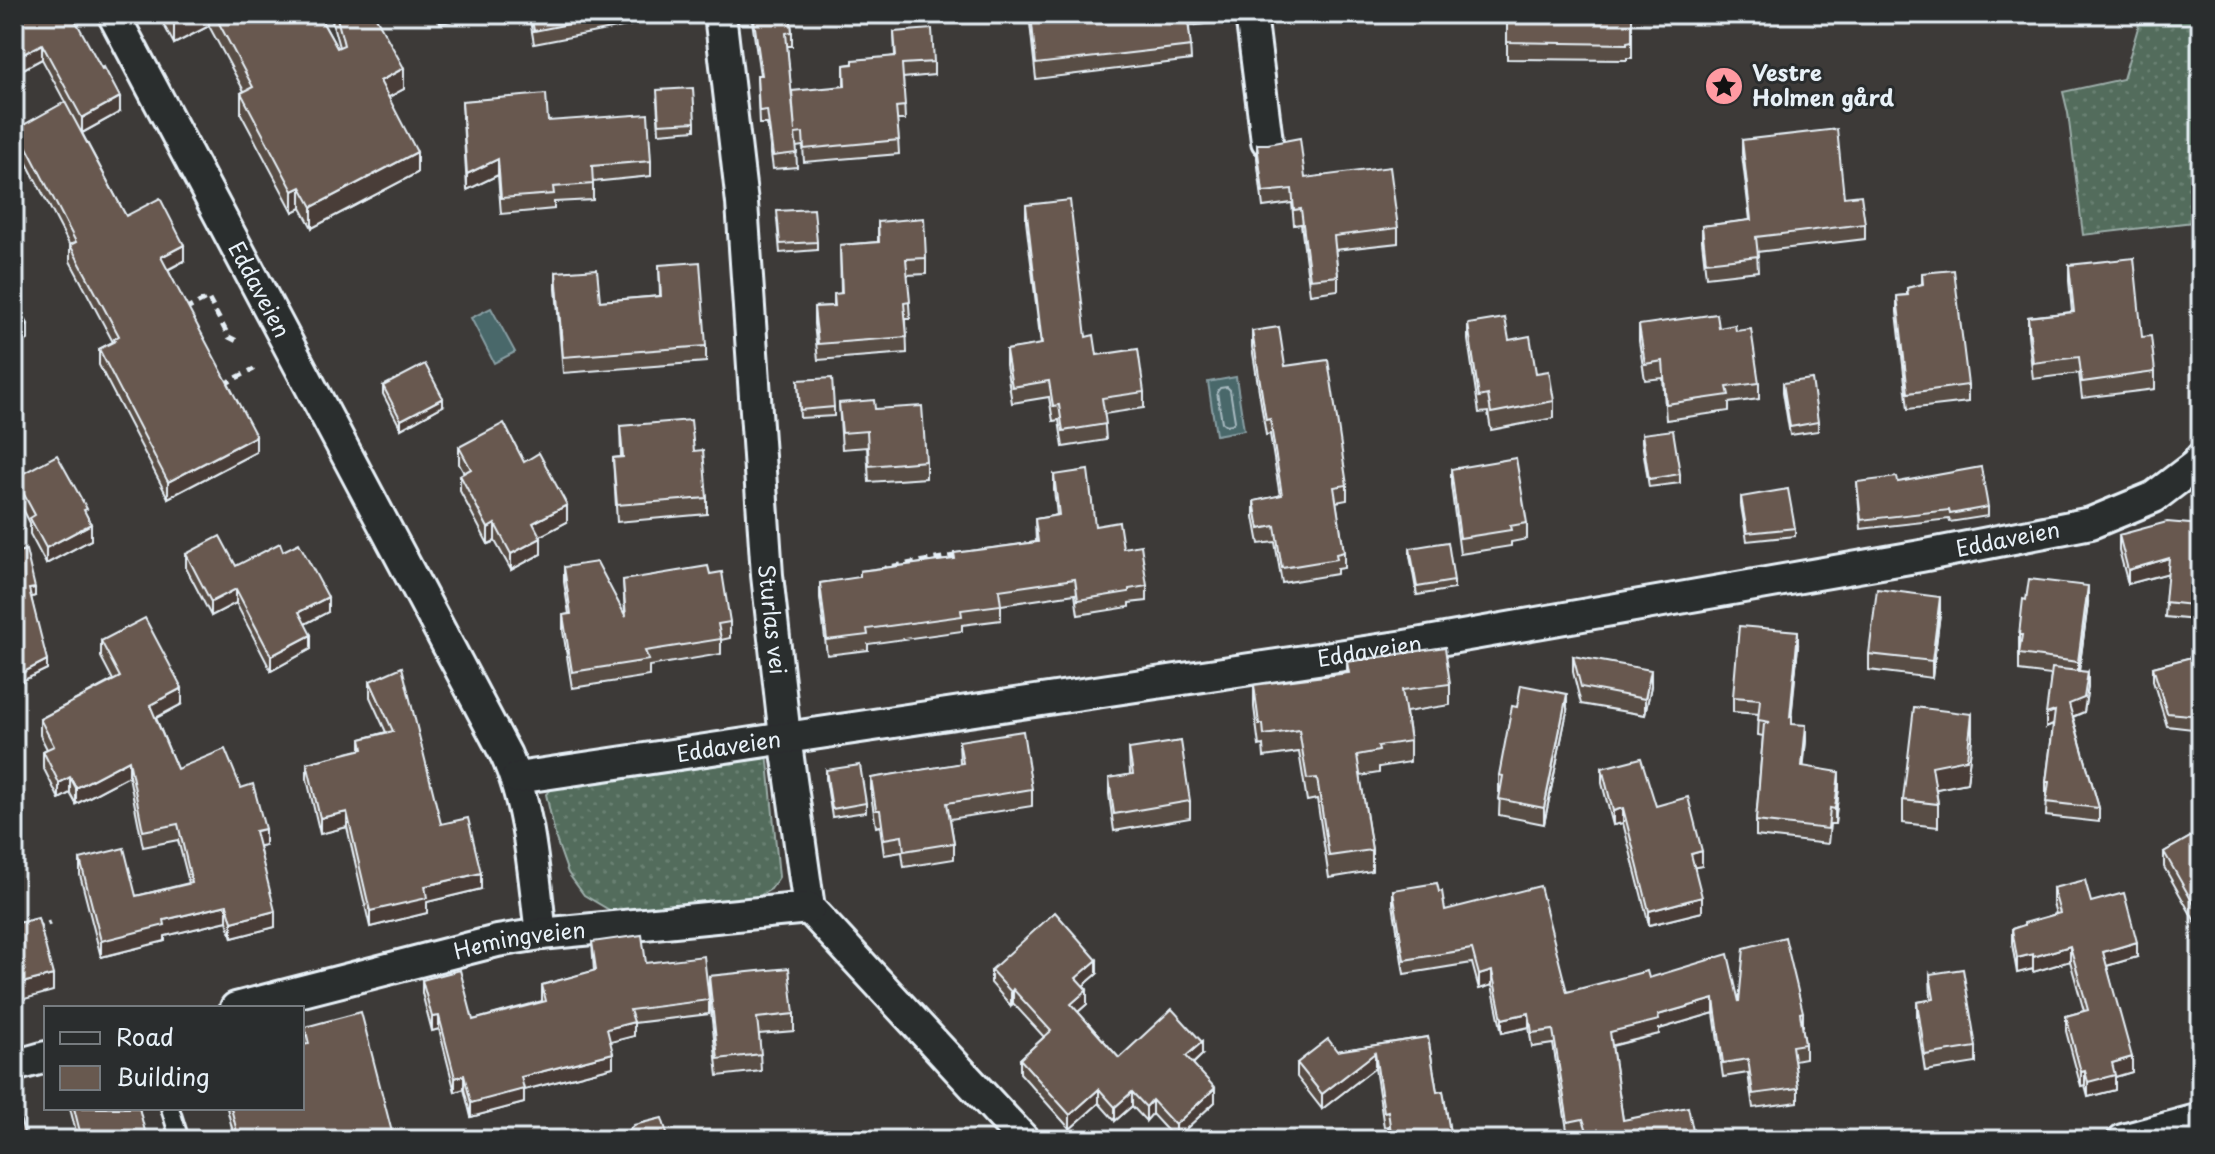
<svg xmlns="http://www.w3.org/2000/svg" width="2215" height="1154" font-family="'Playpen Sans',sans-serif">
<defs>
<pattern id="grass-dots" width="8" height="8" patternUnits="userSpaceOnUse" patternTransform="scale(2)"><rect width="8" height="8" fill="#526c5b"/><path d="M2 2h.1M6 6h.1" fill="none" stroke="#6b8173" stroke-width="1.8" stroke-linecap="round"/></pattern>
</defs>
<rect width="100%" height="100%" fill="#3d3a38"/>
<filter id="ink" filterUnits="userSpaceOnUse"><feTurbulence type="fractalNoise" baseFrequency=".0125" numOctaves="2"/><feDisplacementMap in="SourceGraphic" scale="16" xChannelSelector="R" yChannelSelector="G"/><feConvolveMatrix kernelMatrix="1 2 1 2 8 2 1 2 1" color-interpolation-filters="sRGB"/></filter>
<g filter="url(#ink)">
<!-- grass -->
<g fill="url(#grass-dots)" stroke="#9daeaa" stroke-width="2">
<path d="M2142 14H2201V221L2083 235 2068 113 2063 92 2123 79Z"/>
<path d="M767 751 779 877 771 889 756 898 611 911 584 895 568 873 556 839 546 794 561 781Z"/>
</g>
<!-- water -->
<g fill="#48676b" stroke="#889ea3" stroke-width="2">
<path d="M491 308 515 352 494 363 471 318Z"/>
<path d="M1236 377 1244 430 1216 435 1208 382Z"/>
</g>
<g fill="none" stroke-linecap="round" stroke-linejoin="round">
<!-- shore -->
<path stroke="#a8bac0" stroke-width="2" d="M1227 387 1230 390 1235 421 1232 424 1226 425 1222 422 1217 392 1220 388Z"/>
<!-- service casing -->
<g stroke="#e8f1f8" stroke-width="22">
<path id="service" d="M170 1108 180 1140"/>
</g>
<!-- minor casing -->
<g stroke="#e8f1f8" stroke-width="36">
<g id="minor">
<path id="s1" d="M113 14 506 755C530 807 534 878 541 934"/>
<path id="s2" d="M720 14 742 203 767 575 785 737 809 908 1024 1140"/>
<path d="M1251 14 1267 141"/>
<path id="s3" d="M517 778 1405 646 1921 556 2091 523 2154 497 2196 465 2201 458"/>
<path id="s4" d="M236 1008 497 941 541 934 809 908"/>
<path d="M14 1066 46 1057"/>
<path d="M2123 1140 2201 1119"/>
</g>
</g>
<!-- path -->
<g stroke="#e8f1f8" stroke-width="5" stroke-dasharray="8 6" stroke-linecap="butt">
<path d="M185 310 208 298 229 337 239 342"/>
<path d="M224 384 254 369"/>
<path d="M880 571 888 567 960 555"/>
<path d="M34 928 50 923"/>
</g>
<!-- service -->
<use href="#service" stroke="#2a2d2e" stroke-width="16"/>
<!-- minor -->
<use href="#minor" stroke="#2a2d2e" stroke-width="30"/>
</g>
<!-- wall -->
<g fill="#594d44" stroke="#e8f1f8" stroke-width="2">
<path d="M14 14 120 112 82 133 126 216 184 261 168 270 256 452 168 498 99 365V349L113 342 70 261V246L19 148 20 127 65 102 42 59 14 74Z"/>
<path d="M158 14H318L337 48 339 47 330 14H374L404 89 388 97 417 173 312 228 301 208 293 212 241 114V93L244 91 209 26 174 44Z"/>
<path d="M438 14H494L440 23Z"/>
<path d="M529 14H643V23L534 44Z"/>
<path d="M751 14H790L792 32V46H787L792 99 844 86V65L895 56 894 32 934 62V75L903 78 905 120H897L899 154 804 162 803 146 796 147 797 167 773 169 767 124H759L757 75H760Z"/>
<path d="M1029 14H1228V21L1189 26 1191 60 1036 79Z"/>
<path d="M1507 14H1632V58H1627V60L1507 59Z"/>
<path d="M657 99 695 122V130L659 133Z"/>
<path d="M462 101 548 121 651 161V176L593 182V200L554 202V209L501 214 498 175 467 190Z"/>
<path d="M1742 140 1844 197 1865 224V239L1757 252 1758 271 1706 277 1702 241V226L1750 220 1742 154Z"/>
<path d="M1257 144 1305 178 1398 228V243L1335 250 1338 276V290L1310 294 1301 224 1294 225 1292 203 1263 207 1257 158Z"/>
<path d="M1026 205 1086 337 1097 355 1144 392V408L1104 414 1106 440 1063 447 1059 420 1053 421 1049 397 1012 403 1006 365V350L1041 345 1026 221Z"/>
<path d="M777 219 817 242V250L780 253Z"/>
<path d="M878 222 926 258V274L907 275 910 319H906L907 353 818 360 814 324V307L834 306V294H841L840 245 878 242Z"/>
<path d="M659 265 706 346V362L563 373 556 289V272L600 301 660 296Z"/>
<path d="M2069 265 2142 337 2155 372V389L2082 398 2079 373 2033 379 2028 334V317L2072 312 2069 281Z"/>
<path d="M1922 273 1968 385V402L1908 409 1897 312V296L1907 295V288L1922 284Z"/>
<path d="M1468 324 1509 340 1536 373 1554 401V418L1491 430 1488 412 1479 413 1468 340Z"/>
<path d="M1639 325 1719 328 1736 331 1759 383V399L1729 403V411L1666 420 1663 378 1645 380 1639 341Z"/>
<path d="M1252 331 1285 366 1347 485V500L1336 502 1344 552V568L1337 569V574L1282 583 1275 542 1259 544 1254 517V501L1280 496 1270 434 1266 435 1252 347Z"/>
<path d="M798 380 834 407V416L800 418Z"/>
<path d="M1783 383 1818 422V431L1790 435 1783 392Z"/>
<path d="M383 386 443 406 401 429 383 394Z"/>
<path d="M839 403 875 409 926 461V478L869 482 867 447 842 449Z"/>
<path d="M620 426 694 451 707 498V514L617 522 613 458 621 457Z"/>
<path d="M1642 434 1680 474V483L1649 487 1642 442Z"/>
<path d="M459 447 524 462 567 522 540 536 541 554 511 570 495 541 488 544 460 491V475L464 473 459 464Z"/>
<path d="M1451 469 1527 523V539L1511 542V546L1460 554 1451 485Z"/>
<path d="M20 475 87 516 91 540 46 564 30 534V523L20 503Z"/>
<path d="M1054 475 1095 526 1123 548 1147 586V601L1129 603V607L1078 615 1075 594 1001 605V620L962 625V631L868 644V650L827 655 820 598V583L860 578V571L954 559V553L1036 542 1035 519 1057 515 1054 490Z"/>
<path d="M1857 482H1898L1988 507V516L1950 522 1949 519 1861 529Z"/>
<path d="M1741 497 1795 528V536L1747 541 1741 505Z"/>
<path d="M2201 525V730L2167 726 2153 681V667L2192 657 2196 620 2165 617 2168 573 2128 584 2119 550V535Z"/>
<path d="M1410 548 1454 581V589L1417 595 1410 556Z"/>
<path d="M283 551 328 612 305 624 311 649 271 671 236 603 211 616 186 568V554L236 566Z"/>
<path d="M14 553 35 596 31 597 47 669 18 683 14 674Z"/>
<path d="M564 567 625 614 623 580 710 574 730 622V638L721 640V654L649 666V676L572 688 563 631V615L569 614 564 582Z"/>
<path d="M2088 603 2079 671 2088 686 2084 712 2073 717 2099 808V822L2046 816 2047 796H2046V782L2053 725 2046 728 2051 675 2019 671V635Z"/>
<path d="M1940 613 1932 678 1869 670V654Z"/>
<path d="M101 641 182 704 156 718 177 769 265 845 259 846 275 927 232 938 227 921 165 936V941L101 957 80 875V859L136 896 189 883 178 840 143 847 129 776 76 804 70 793 59 799 43 767V751L47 749 40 735V719L113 680 101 657Z"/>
<path d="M1798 646 1791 716 1792 724 1806 740 1803 767 1817 770 1839 787 1835 824H1830L1828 844 1756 836V821L1763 736 1758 735 1759 714 1733 712V697Z"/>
<path d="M1573 656 1651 686 1645 715 1581 704 1573 672Z"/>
<path d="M1347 662 1450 684V705L1406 712 1410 741V762L1379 767V773L1360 776 1372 850V871L1329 878 1317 799 1307 801 1299 752 1264 757 1263 745 1259 746 1254 707V685L1347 674Z"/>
<path d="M370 681 441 824 481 889 427 902V913L370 927 347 827 320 834 307 779V763L361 750V739L386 732 370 697Z"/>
<path d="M1567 711 1544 824 1499 815 1500 792H1499V775Z"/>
<path d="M1972 738 1967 783 1936 789 1938 804V827L1903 823V800Z"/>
<path d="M959 741 1032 789V806L950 819 954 843V859L904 867 902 852 884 855 880 826 876 827 871 795V778L960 764Z"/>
<path d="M1129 749 1190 801V818L1114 831 1109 794V778L1130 775Z"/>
<path d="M1602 768 1656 806 1702 866 1694 867 1702 912 1649 925 1623 823 1613 825 1602 783Z"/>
<path d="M826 770 866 803V812L832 817 826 779Z"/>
<path d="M2201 831V932L2164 867V852Z"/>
<path d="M2053 888 2091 902 2137 957 2107 966 2132 1072 2115 1077V1090L2088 1097 2085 1086 2081 1087 2066 1031V1016L2084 1011 2070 961 2033 972V969L2017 973 2012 944V929L2056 914 2053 903Z"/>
<path d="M1393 890 1439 892 1445 910 1567 992 1649 978 1739 1002 1803 1012V1026H1802L1805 1044V1058L1794 1060 1798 1088V1102L1753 1108 1748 1073 1723 1077 1714 1013 1659 1029V1034L1612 1046 1623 1120 1695 1140H1585L1583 1133 1568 1136 1553 1044 1532 1047 1529 1027 1502 1033 1492 985 1479 989 1472 963 1404 974 1393 904Z"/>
<path d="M592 942 646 963 709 1000V1014L634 1023V1036L610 1042 613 1067 524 1090V1103L471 1117 464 1089 455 1092 439 1029 432 1031 422 993V980L473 1020 542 1001V985L594 971Z"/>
<path d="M991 970 1097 974 1083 986 1087 1004 1078 1012 1119 1058 1202 1055 1193 1064 1215 1102 1175 1139 1152 1114 1146 1121 1132 1106 1115 1121 1099 1103 1070 1129 1020 1073V1059L1044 1037 1013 1003 1011 1006 991 983Z"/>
<path d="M1930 974 1976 1047V1063L1925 1071 1917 1018V1002L1931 1000Z"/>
<path d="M709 976 794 1014V1031L759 1034 761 1071 718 1076 709 992Z"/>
<path d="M305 1027 394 1140H235L227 1108H302L305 1045Z"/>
<path d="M1428 1037 1437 1092 1443 1091 1451 1140H1390L1388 1126 1384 1127 1375 1068 1322 1109 1297 1077V1063L1337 1051Z"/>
<path d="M70 1108H139L146 1140H78Z"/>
</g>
<!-- shaded-wall -->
<g fill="#493e37" stroke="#e8f1f8" stroke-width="2">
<path d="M192 14H209V26L174 44V23Z"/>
<path d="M42 44V59L14 74V59Z"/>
<path d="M404 68V89L380 102V81Z"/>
<path d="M120 97V112L82 133V118Z"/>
<path d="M417 152V173L312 228V207Z"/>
<path d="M498 159V175L467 190V174Z"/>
<path d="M301 187V208L293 212V191Z"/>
<path d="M184 245V261L161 273V257Z"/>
<path d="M28 324V340L14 347V331Z"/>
<path d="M443 398V406L401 429V420Z"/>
<path d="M256 436V452L168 498V482Z"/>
<path d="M567 505V522L533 540V523Z"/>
<path d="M91 524V540L46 564V548Z"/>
<path d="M495 524V541L488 544V528Z"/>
<path d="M541 538V554L511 570V554Z"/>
<path d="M2169 558V573L2128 584V570Z"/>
<path d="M2088 586V603L2078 678V662Z"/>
<path d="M35 588V596L29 598V589Z"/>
<path d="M236 589V603L211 616V602Z"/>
<path d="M328 597V612L299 627V612Z"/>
<path d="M1940 597V613L1932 678V661Z"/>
<path d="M1798 631V646L1790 732V717Z"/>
<path d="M311 635V649L271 671V656Z"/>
<path d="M47 660V669L18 683V675Z"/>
<path d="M1651 670V686L1645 715V699Z"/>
<path d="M2088 672V686L2084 712 2069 718V704Z"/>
<path d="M182 688V704L150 721V705Z"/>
<path d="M1567 694V711L1544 824V808Z"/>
<path d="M2055 711V724L2046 728V714Z"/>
<path d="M1972 714V738L1967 783 1932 790V766Z"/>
<path d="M1806 725V740L1802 782V766Z"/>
<path d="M129 760V776L76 804V788Z"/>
<path d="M1839 772V787L1835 824V809Z"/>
<path d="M70 777V793L59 799V783Z"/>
<path d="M1623 808V823L1613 825V811Z"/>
<path d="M347 812V827L320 834V818Z"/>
<path d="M265 829V845L255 847V831Z"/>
<path d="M17 843V860H14V844Z"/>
<path d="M1702 851V866L1691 868V854Z"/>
<path d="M481 873V889L427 902V913L370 927V911L425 886Z"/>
<path d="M1702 897V912L1649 925V911Z"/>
<path d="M227 905V921L165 936V941L101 957V941L164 920Z"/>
<path d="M275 911V927L232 938V922Z"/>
<path d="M2137 942V957L2103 967V952Z"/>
<path d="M2070 946V961L2033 972V957Z"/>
<path d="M2033 954V969L2017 973V958Z"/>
<path d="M1097 960V974L1076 992V978Z"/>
<path d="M1492 971V985L1479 989V975Z"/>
<path d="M53 975V991L14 1002V985Z"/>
<path d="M1013 989V1003L1011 1006V992Z"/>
<path d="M1087 990V1004L1071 1018V1004Z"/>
<path d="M1714 999V1013L1659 1029V1034L1610 1046V1032L1658 1015Z"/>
<path d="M1529 1013V1027L1502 1033V1019Z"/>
<path d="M439 1016V1029L432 1031V1017Z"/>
<path d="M634 1022V1036L607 1043V1029Z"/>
<path d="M1202 1042V1055L1186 1070V1056Z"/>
<path d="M613 1053V1067L524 1090V1103L471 1117V1103L521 1077Z"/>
<path d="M1375 1053V1068L1322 1109V1094Z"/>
<path d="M2132 1057V1072L2115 1077V1090L2088 1097V1082L2112 1063Z"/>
<path d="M2085 1071V1086L2081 1087V1072Z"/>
<path d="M464 1075V1089L455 1092V1078Z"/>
<path d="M1215 1088V1102L1175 1139V1125Z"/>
<path d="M1099 1089V1103L1070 1129V1115Z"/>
<path d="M1132 1092V1106L1115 1121V1107Z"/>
<path d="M1152 1100V1114L1146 1121V1107Z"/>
</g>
<!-- building -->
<g fill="#68594f" stroke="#e8f1f8" stroke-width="2">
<path d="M14 14H72L102 69 104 67 120 97 82 118 42 44 14 59Z"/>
<path d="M169 14H192L174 23Z"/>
<path d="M214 14H318L337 48 344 45 336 14H374L404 68 380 81 417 152 312 207 301 187 293 191 241 93 253 87Z"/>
<path d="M531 14H618L534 31Z"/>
<path d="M753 14H790L792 32 786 33 795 131 792 91 845 86 844 65 853 64V60L896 56 894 32 932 29 934 62 902 64 905 106 896 107 899 140 804 149 803 133 795 134 797 153 773 156 767 110 759 111 757 75H762Z"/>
<path d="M1031 14H1187L1191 46 1036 64Z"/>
<path d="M1507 14H1632V41L1627 42V44L1507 42Z"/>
<path d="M693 88 695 122 659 124 657 90Z"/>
<path d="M546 94 548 121 648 114 651 161 592 166 593 184 553 187 554 194 501 198 498 159 467 174 462 101Z"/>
<path d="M65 102 126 216 160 198 184 245 161 257 256 436 168 482 99 349 115 341 114 339 119 336 70 245 76 242 19 132 22 130 20 127Z"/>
<path d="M1837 129 1844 197 1861 195 1865 224 1756 237 1758 256 1706 262 1702 226 1751 220 1742 140Z"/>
<path d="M1300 138 1305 178 1390 167 1398 228 1334 236 1338 276 1310 279 1301 209 1294 210 1292 189 1263 192 1257 144H1268Z"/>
<path d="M1070 200 1086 337 1094 335 1097 355 1138 349 1144 392 1102 398 1106 424 1063 431 1059 405 1053 406 1049 381 1012 387 1006 350 1042 344 1026 205Z"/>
<path d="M814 209 817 242 780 244 777 211Z"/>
<path d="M924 218 926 258 906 259 910 302 904 303 907 337 818 344 814 307 835 306 834 294 842 293 840 245 879 242 878 222Z"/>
<path d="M2134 258 2142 337 2151 336 2155 372 2082 382 2079 357 2033 363 2028 317 2074 312 2069 265Z"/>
<path d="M700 262 706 346 563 357 556 272 597 269 600 301 661 296 659 265Z"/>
<path d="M1954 270 1968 385 1908 393 1897 296 1908 295 1907 288 1923 284 1922 273Z"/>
<path d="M14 289 23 306 19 307 28 324 14 331Z"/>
<path d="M1717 314 1719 328 1735 325 1736 331 1751 329 1759 383 1727 387 1729 395 1666 404 1663 361 1645 364 1639 325Z"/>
<path d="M1505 318 1509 340 1530 336 1536 373 1549 371 1554 401 1491 413 1488 395 1479 397 1468 324Z"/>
<path d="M1279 327 1285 366 1328 360 1347 485 1334 487 1344 552 1336 554 1337 559 1282 568 1275 526 1259 529 1254 501 1282 495 1270 419 1266 420 1252 331Z"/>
<path d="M425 364 443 398 401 420 383 386Z"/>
<path d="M832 378 834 407 800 410 798 380Z"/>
<path d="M1812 379 1818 422 1790 427 1783 383Z"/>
<path d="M874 400 875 409 922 406 926 461 869 466 867 431 842 433 839 403Z"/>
<path d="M691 420 694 451 703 450 707 498 617 505 613 458 623 457 620 426Z"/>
<path d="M504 423 524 462 539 453 567 505 533 523 541 538 511 554 495 524 488 528 460 475 471 469 459 447Z"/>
<path d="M1673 430 1680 474 1649 479 1642 434Z"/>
<path d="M57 455 87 509 84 510 91 524 46 548 30 518 35 515 20 487V475Z"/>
<path d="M1516 458 1527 523 1510 526 1511 530 1460 538 1451 469Z"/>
<path d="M1981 467 1988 507 1950 514 1949 510 1861 520 1857 482 1897 477 1898 482Z"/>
<path d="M1088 470 1095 526 1119 522 1123 548 1141 545 1147 586 1129 589V592L1078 600 1075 579 999 590 1001 605 961 610 962 616 867 629 868 635 827 640 820 583 860 577V571L955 559 954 553 1038 542 1035 519 1059 515 1054 475Z"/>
<path d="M1788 489 1795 528 1747 533 1741 497Z"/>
<path d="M2167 522 2201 525V606L2165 602 2169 558 2128 570 2119 535Z"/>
<path d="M220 536 236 566 280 543 283 551 299 543 328 597 299 612 311 635 271 656 236 589 211 602 186 554Z"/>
<path d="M1448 542 1454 581 1417 587 1410 548Z"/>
<path d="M26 550 35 588 29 589 47 660 18 675 14 665V553Z"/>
<path d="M597 562 626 617 623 580 708 566 710 574 722 572 730 622 718 624 721 639 645 651 649 660 572 672 563 615 571 614 564 567Z"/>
<path d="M2029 579 2088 586 2078 662 2019 654 2022 635H2019L2023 599 2026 600Z"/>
<path d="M1877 589 1940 597 1932 661 1869 654Z"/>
<path d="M2198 610 2201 611V716L2167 713 2153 667 2192 657Z"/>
<path d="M145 618 182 688 150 705 177 769 225 749 241 788 253 784 265 829 255 831 275 911 232 922 227 905 164 920 165 925 101 941 80 859 124 848 136 896 192 883 178 824 143 831 129 760 76 788 70 777 59 783 43 751 54 746 40 719 120 677 101 641Z"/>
<path d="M1739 626 1798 631 1790 717 1792 716V724L1806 725 1802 766 1839 772 1835 809 1830 808 1828 829 1756 821 1764 724 1770 722 1758 720 1760 699 1733 697Z"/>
<path d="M1445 647 1450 684 1402 690 1410 741 1378 746 1379 751 1357 755 1372 850 1329 856 1317 778 1307 779 1299 730 1264 735 1263 724H1259L1254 685 1349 673 1347 662Z"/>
<path d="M1573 656 1651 670 1645 699 1581 687Z"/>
<path d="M402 667 441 824 468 818 481 873 425 886 427 898 370 911 347 812 320 818 307 763 363 749 361 739 393 731 370 681Z"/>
<path d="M2052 668 2088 672 2084 698 2069 704 2099 808 2046 802 2049 782H2046L2055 711 2046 714Z"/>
<path d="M1521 685 1567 694 1544 808 1499 799 1503 776 1499 775 1512 706 1517 707Z"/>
<path d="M1914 707 1972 714 1967 759 1932 766 1938 804 1903 800Z"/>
<path d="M1023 731 1032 789 947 803 954 843 904 851 902 836 884 839 880 810H876L871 778 963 763 959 741Z"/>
<path d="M1181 741 1190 801 1114 814 1109 778 1133 774 1129 749Z"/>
<path d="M1641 758 1656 806 1688 797 1702 851 1691 854 1702 897 1649 911 1623 808 1613 811 1602 768Z"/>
<path d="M860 765 866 803 832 809 826 770Z"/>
<path d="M2201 831V917L2164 852Z"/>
<path d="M2085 880 2091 902 2124 893 2137 942 2103 952 2132 1057 2112 1063 2115 1075 2088 1082 2085 1071 2081 1072 2066 1016 2088 1010 2070 946 2033 957V954L2017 958 2012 929 2024 925V923L2060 913 2053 888Z"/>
<path d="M1437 883 1439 892 1442 891 1445 910 1540 886 1567 992 1647 971 1649 978 1728 954 1739 1002 1744 948 1785 937 1803 1012 1800 1013 1805 1044 1792 1046 1798 1088 1753 1094 1748 1059 1723 1063 1714 999 1658 1015 1659 1020 1610 1032 1623 1120 1688 1107 1695 1140H1590L1583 1119 1568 1122 1553 1030 1532 1033 1529 1013 1502 1019 1492 971 1479 975 1472 949 1404 960 1393 890Z"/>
<path d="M1055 912 1097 960 1076 978 1087 990 1071 1004 1119 1058 1172 1009 1202 1042 1186 1056 1215 1088 1175 1125 1152 1100 1146 1107 1132 1092 1115 1107 1099 1089 1070 1115 1020 1059 1051 1031 1013 989 1011 992 991 970Z"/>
<path d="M38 918 53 975 14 985V924Z"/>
<path d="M642 935 646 963 704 956 709 1000 630 1010 634 1022 607 1029 613 1053 521 1077 524 1089 471 1103 464 1075 455 1078 439 1016 432 1017 422 980 460 970 473 1020 546 1001 542 985 596 970 592 942Z"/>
<path d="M789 968 794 1014 757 1018 761 1054 718 1059 709 976Z"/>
<path d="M1963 969 1976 1047 1925 1055 1917 1002 1934 999 1930 974Z"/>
<path d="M361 1012 394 1140H334L333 1137 321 1140H239L231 1108H302V1045L309 1044 305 1027Z"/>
<path d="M1428 1037 1437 1092 1443 1091 1451 1138 1438 1140H1392L1388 1111 1384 1112 1375 1053 1322 1094 1297 1063 1328 1039 1337 1051Z"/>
<path d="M14 1096 26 1140H14Z"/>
<path d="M74 1108H139L146 1135 140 1137 141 1140H82Z"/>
<path d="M662 1118 669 1140H620L634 1125Z"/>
<path d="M1525 1133 1526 1140H1481Z"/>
</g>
</g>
<!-- icons -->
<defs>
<g id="sight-disc" transform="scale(2)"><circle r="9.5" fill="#ff9aa2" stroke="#2a2d2e"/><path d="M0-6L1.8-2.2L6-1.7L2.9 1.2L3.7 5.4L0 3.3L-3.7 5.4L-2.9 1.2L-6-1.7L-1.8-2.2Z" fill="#111"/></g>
</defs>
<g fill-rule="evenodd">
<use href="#sight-disc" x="1724" y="86"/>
</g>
<g text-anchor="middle" stroke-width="6" stroke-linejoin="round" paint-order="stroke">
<!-- poi labels -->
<g font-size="22" font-weight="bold" fill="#e8f1f8" stroke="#2a2d2e" text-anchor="start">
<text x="1752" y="81">Vestre<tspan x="1752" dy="25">Holmen gård</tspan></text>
</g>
<!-- street labels -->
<g font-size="22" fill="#e8f1f8" stroke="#2a2d2e">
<text dy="8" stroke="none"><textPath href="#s1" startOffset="312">Eddaveien</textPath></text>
<text dy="8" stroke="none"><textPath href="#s3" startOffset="1510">Eddaveien</textPath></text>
<text dy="8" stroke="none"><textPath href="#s2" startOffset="608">Sturlas vei</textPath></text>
<text dy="8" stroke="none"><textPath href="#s3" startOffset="862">Eddaveien</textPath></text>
<text dy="8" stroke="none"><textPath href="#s3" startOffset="214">Eddaveien</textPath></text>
<text dy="8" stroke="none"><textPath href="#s4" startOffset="292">Hemingveien</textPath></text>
</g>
</g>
<!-- margin -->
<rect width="2215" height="1154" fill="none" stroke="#2a2d2e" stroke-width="48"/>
<rect x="24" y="24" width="2167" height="1106" fill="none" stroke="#e8f1f8" stroke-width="3" filter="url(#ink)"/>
<!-- legend -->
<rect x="44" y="1006" width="260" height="104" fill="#2a2d2e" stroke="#767b7f" stroke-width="2"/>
<rect x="60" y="1032" width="40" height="12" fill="#2a2d2e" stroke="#767b7f" stroke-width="2"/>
<text x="116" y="1046" font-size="24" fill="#e8f1f8">Road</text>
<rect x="60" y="1066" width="40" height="24" fill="#68594f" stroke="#767b7f" stroke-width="2"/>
<text x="116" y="1086" font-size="24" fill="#e8f1f8">Building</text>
</svg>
